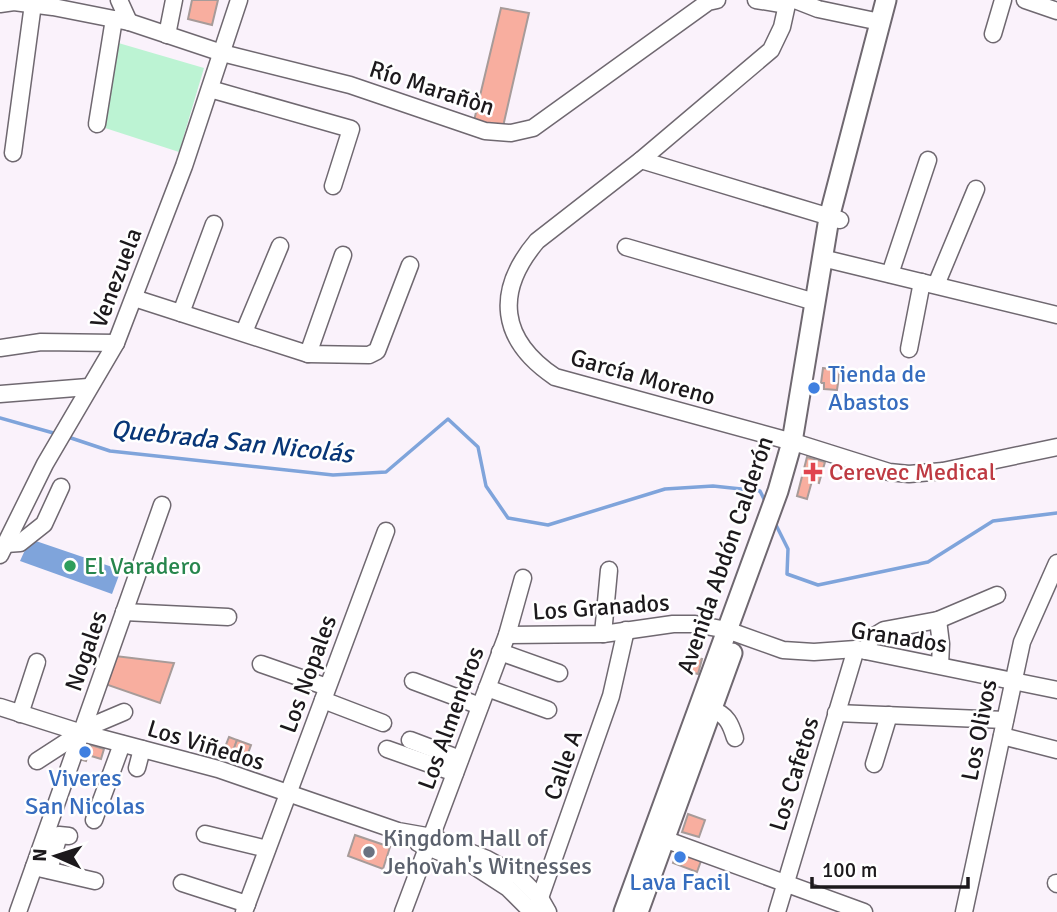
<svg xmlns="http://www.w3.org/2000/svg" width="1057" height="912" font-family="Signika,sans-serif">
<rect width="100%" height="100%" fill="#faf2fb"/>
<!-- green -->
<path fill="#bcf3d3" d="M115 42 204 68 179 152 102 127Z"/>
<!-- water -->
<path fill="#7fa4db" d="M30 539 121 570 112 594 20 561Z"/>
<g fill="none" stroke-linecap="round" stroke-linejoin="round">
<!-- stream -->
<g stroke="#7fa4db" stroke-width="3.5">
<path d="M0 418 57 434"/>
<path d="M68 437 110 451 333 475 386 472 448 419 478 447 486 486 508 518 548 525 665 489 713 486 760 491 766 503"/>
<path d="M775 523 788 549 787 574 818 585 928 562 993 521 1057 513"/>
</g>
</g>
<!-- building -->
<g fill="#f8ae9f" stroke="#a79b99" stroke-width="2">
<path d="M192 0H218L212 25 188 19Z"/>
<path d="M501 8 529 13 502 131 473 125Z"/>
<path d="M823 368 840 370 837 390 824 389V383H821Z"/>
<path d="M807 457 825 462 819 483 812 481 807 499 797 496Z"/>
<path d="M115 656 174 663 160 703 105 684Z"/>
<path d="M690 656 702 659 698 674 687 671Z"/>
<path d="M229 737 237 740 231 758 222 755Z"/>
<path d="M237 740 251 745 247 756 233 751Z"/>
<path d="M87 744 91 745 86 761 79 759 82 749Z"/>
<path d="M91 745 104 749 101 759 88 755Z"/>
<path d="M688 814 705 820 699 837 682 832Z"/>
<path d="M355 835 390 847 383 869 348 856Z"/>
<path d="M678 849 702 858 697 872 673 863Z"/>
</g>
<g fill="none" stroke-linecap="round" stroke-linejoin="round">
<!-- minor casing -->
<g stroke="#6f6870" stroke-width="19">
<g id="minor">
<path d="M119 0 129 22"/>
<path d="M756 0 787 5"/>
<path d="M788 0 782 27 771 50 641 160 537 241C494 292 500 340 555 377L800 444 889 472 909 474 943 471 1057 447"/>
<path d="M795 0 818 9 880 22"/>
<path d="M1025 0 1057 11"/>
<path d="M0 4 14 2 53 7 129 22 222 53 350 85 485 131 511 133 533 128 708 2 717 0"/>
<path d="M993 34 1003 0"/>
<path d="M167 35 174 0"/>
<path d="M210 89 351 129 333 186"/>
<path d="M97 124 114 19"/>
<path d="M13 153 33 4"/>
<path d="M641 160 840 220"/>
<path d="M626 247 815 302"/>
<path d="M822 258 1057 315"/>
<path d="M890 274 928 160"/>
<path d="M936 285 976 189"/>
<path d="M134 298 308 354 369 355 377 351 410 265"/>
<path d="M181 313 214 224"/>
<path d="M244 332 280 246"/>
<path d="M0 348 41 342 116 343"/>
<path d="M909 349 922 282"/>
<path d="M308 354 343 255"/>
<path d="M0 394 88 387"/>
<path d="M6 544 20 543 44 524 61 487"/>
<path d="M0 555 45 464 116 343 184 166 239 0"/>
<path d="M124 612 228 617"/>
<path d="M938 620 941 644 940 665"/>
<path d="M603 634 609 570"/>
<path d="M507 635 603 634 673 624H695L727 630 783 650 814 652 856 649 1057 690"/>
<path d="M866 651 871 638 884 630 938 620 997 595"/>
<path d="M500 652 559 673"/>
<path d="M261 664 327 687"/>
<path d="M413 681 480 706"/>
<path d="M487 688 548 710"/>
<path d="M323 700 383 723"/>
<path d="M0 707 82 733 218 769 398 831 432 837 487 859 518 876 540 898 548 912"/>
<path d="M712 710C727 714 731 725 735 738"/>
<path d="M836 713 1005 720"/>
<path d="M20 714 37 662"/>
<path d="M1002 736 1057 750"/>
<path d="M410 740 460 759"/>
<path d="M387 749 455 773"/>
<path d="M37 761 91 726 124 712"/>
<path d="M874 764 889 715"/>
<path d="M137 768 142 749"/>
<path d="M94 820 122 744"/>
<path d="M205 834 267 849"/>
<path d="M653 835 864 912"/>
<path d="M418 843 474 866 508 888 532 912"/>
<path d="M34 867 95 881"/>
<path d="M49 870 59 835 69 836"/>
<path d="M182 883 247 904"/>
<path d="M1056 883 1057 884"/>
<path d="M18 912 162 505"/>
<path d="M244 912 386 531"/>
<path d="M403 912 507 635 523 578"/>
<path d="M535 912 611 696 626 630"/>
<path d="M777 912 856 649"/>
<path d="M964 912 1022 642 1057 563"/>
</g>
</g>
<!-- major casing -->
<g stroke="#6f6870" stroke-width="23">
<g id="major">
<path d="M624 912 778 491 792 442 829 218 886 0"/>
<path d="M638 912 732 653"/>
</g>
</g>
<!-- minor -->
<use href="#minor" stroke="#fff" stroke-width="16"/>
<!-- major -->
<use href="#major" stroke="#fff" stroke-width="19"/>
</g>
<!-- markers -->
<g fill="#3f7fe0" stroke="#fff" stroke-width="2.5">
<circle cx="814" cy="388" r="7"/>
<circle cx="85" cy="752" r="7"/>
<circle cx="680" cy="857" r="7"/>
</g>
<path fill="#e0444e" stroke="#fff" stroke-width="2.5" d="M809.5 461.5h7v7h7v7h-7v7h-7v-7h-7v-7h7z"/>
<circle fill="#2e9e5b" stroke="#fff" stroke-width="2.5" cx="70" cy="566" r="7"/>
<circle fill="#6b7280" stroke="#fff" stroke-width="2.5" cx="369" cy="852" r="7"/>
<g text-anchor="middle" stroke-width="5" stroke-linejoin="round" paint-order="stroke">
<!-- street labels -->
<g font-size="24" fill="#1c191c" stroke="#fff">
<text transform="translate(432 88) rotate(18)" y="8">Río Marañòn</text>
<text transform="translate(116 278) rotate(-69)" y="8">Venezuela</text>
<text transform="translate(643 377) rotate(16)" y="8">García Moreno</text>
<text transform="translate(725 555) rotate(-71)" y="8">Avenida Abdón Calderón</text>
<text transform="translate(601 607) rotate(-4)" y="8">Los Granados</text>
<text transform="translate(899 637) rotate(9)" y="8">Granados</text>
<text transform="translate(86 651) rotate(-71)" y="8">Nogales</text>
<text transform="translate(308 674) rotate(-70)" y="8">Los Nopales</text>
<text transform="translate(451 718) rotate(-70)" y="8">Los Almendros</text>
<text transform="translate(979 730) rotate(-79)" y="8">Los Olivos</text>
<text transform="translate(206 745) rotate(17)" y="8">Los Viñedos</text>
<text transform="translate(563 765) rotate(-71)" y="8">Calle A</text>
<text transform="translate(794 774) rotate(-73)" y="8">Los Cafetos</text>
</g>
<!-- shop labels -->
<g font-size="24" fill="#366cbe" stroke="#fff">
<text x="828" y="382" text-anchor="start">Tienda de<tspan x="828" dy="28">Abastos</tspan></text>
<text x="85" y="786">Viveres<tspan x="85" dy="28">San Nicolas</tspan></text>
<text x="680" y="890">Lava Facil</text>
</g>
<!-- health labels -->
<g font-size="24" fill="#be3a42" stroke="#fff" text-anchor="start">
<text x="829" y="480">Cerevec Medical</text>
</g>
<!-- leisure labels -->
<g font-size="24" fill="#27864d" stroke="#fff" text-anchor="start">
<text x="84" y="574">El Varadero</text>
</g>
<!-- worship labels -->
<g font-size="24" fill="#5b616d" stroke="#fff" text-anchor="start">
<text x="383" y="846">Kingdom Hall of<tspan x="383" dy="28">Jehovah's Witnesses</tspan></text>
</g>
<!-- water labels -->
<g font-size="26" font-style="italic" fill="#083677" stroke="#fff">
<text transform="translate(232 441) rotate(6)" y="9">Quebrada San Nicolás</text>
</g>
</g>
<!-- north arrow -->
<g transform="translate(56 856) rotate(273)" stroke="#ffffff" stroke-width="5" paint-order="stroke">
<path d="M0-5L12 26L0 18L-12 26Z" fill="#1c191c"/>
<text y="-10" font-size="19" font-weight="bold" text-anchor="middle" fill="#1c191c">N</text>
</g>
<!-- scale -->
<path d="M812 877v10h156v-10" fill="none" stroke="#1c191c" stroke-width="3.5"/>
<text x="822" y="877" font-size="21" fill="#1c191c" stroke="#ffffff" stroke-width="5" paint-order="stroke">100 m</text>
</svg>
